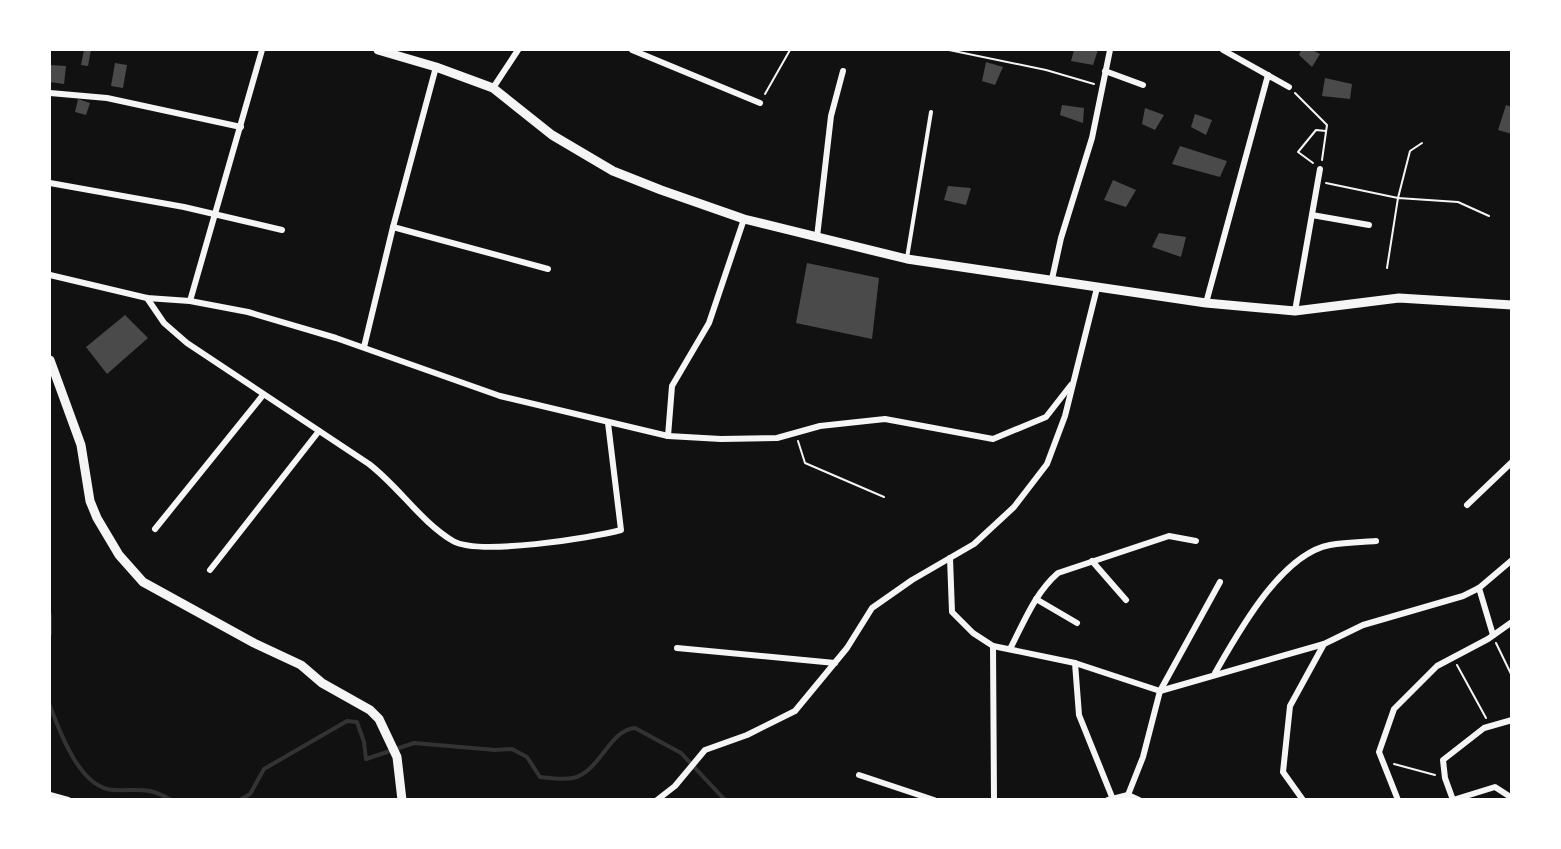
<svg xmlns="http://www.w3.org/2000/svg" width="1561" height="849" font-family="Quicksand,sans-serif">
<rect width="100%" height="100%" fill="#111"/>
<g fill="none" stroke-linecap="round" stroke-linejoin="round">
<!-- stream -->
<g stroke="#333" stroke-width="4">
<path d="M50 615V634"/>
<path d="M50 706C60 732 80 789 114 790 138 791 149 786 171 800"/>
<path d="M240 800 250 794 264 769 347 721 357 722 364 742 366 759 414 743 495 750 512 749 527 757 540 777C550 778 563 780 573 778 600 772 609 730 635 728L681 753 725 800"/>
</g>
</g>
<!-- building -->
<g fill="#4a4a4a">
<path d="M84 50H91L88 66 81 65Z"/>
<path d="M1074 50H1098L1093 65 1071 61Z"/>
<path d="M1301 50H1312L1320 54 1312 67 1299 55Z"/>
<path d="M986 62 1003 67 995 85 982 81Z"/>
<path d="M115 63 127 65 123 88 111 86Z"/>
<path d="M50 65 66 66 64 84 50 82Z"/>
<path d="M1325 78 1352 84 1350 99 1322 96Z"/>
<path d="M78 99 90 103 86 115 75 112Z"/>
<path d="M1062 105 1084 108 1083 123 1060 115Z"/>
<path d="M1506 105 1512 107V134L1498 130Z"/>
<path d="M1145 108 1164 115 1155 130 1142 124Z"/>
<path d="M1195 114 1212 120 1206 135 1191 127Z"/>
<path d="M1180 146 1227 161 1220 177 1172 164Z"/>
<path d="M1113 180 1136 190 1126 207 1104 200Z"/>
<path d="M948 186 971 188 966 205 944 200Z"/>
<path d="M1159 233 1186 237 1181 257 1152 247Z"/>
<path d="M807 263 879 278 872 339 796 323Z"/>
<path d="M125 315 148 338 107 374 86 347Z"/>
</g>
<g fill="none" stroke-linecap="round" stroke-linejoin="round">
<!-- path -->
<g stroke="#f5f5f5" stroke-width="2">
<path d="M949 50 1046 70 1094 84"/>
<path d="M1295 93 1327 125 1322 160"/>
<path d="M765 94 790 50"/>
<path d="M1313 163 1298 152 1316 130 1326 131"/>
<path d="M1326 183 1398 198 1410 151 1422 143"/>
<path d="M1387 268 1398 198 1458 202 1489 216"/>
<path d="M798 441 805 463 884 497"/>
<path d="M1496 643 1512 676"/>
<path d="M1457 665 1486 718"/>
<path d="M1394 764 1435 775"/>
</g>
<!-- service -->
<path stroke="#f5f5f5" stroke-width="4" d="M907 258 931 112"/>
<!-- minor -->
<g stroke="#f5f5f5" stroke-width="6">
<path d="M632 50 760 103"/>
<path d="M1223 50 1289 87"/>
<path d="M1105 71 1143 85"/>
<path d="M493 88 518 50"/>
<path d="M50 93 107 98 241 127"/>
<path d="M50 183 184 207 282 230"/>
<path d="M1312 215 1369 225"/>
<path d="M393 227 548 269"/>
<path d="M817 237 831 116 843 71"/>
<path d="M50 275 147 298 190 301 248 312 336 338 500 396 668 436 721 439 777 438 820 426 885 419 993 439 1046 417 1071 385"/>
<path d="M1052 279 1061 238 1092 138 1110 50"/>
<path d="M147 298 164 323 187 343 369 464C399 487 421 522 453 541 479 556 591 538 621 530L608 423"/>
<path d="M190 301 262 50"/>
<path d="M1206 303 1268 75"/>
<path d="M1295 311 1320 169"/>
<path d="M364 347 393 227 436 67"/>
<path d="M668 436 672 386 709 323 744 219"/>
<path d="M1467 505 1512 462"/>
<path d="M155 529 263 395"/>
<path d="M950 558 952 612 973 633 993 646 1075 663 1160 691 1324 644"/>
<path d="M1092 561 1126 600"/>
<path d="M210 570 319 431"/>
<path d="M1479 588 1493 635"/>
<path d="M1036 599 1077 623"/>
<path d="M993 646 994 800"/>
<path d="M677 648 835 663"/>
<path d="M1010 649C1024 622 1035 593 1058 573L1169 536 1196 541"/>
<path d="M1075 663 1079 715 1112 797"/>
<path d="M1215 673C1238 633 1281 554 1330 545 1345 542 1361 542 1376 541"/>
<path d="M859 775 934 800"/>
<path d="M50 795 68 800"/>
<path d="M1128 795 1143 757 1160 691 1220 582"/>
<path d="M657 800 675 786 705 750 747 735 795 711 847 648 872 608 912 580 974 544 1014 507 1047 464 1065 416 1097 288"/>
<path d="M1108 800 1128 795 1139 800"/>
<path d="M1303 800 1283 772 1290 706 1324 644 1363 625 1463 596 1479 588 1512 560"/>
<path d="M1398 800 1379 752 1394 709 1437 666 1488 639 1512 622"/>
<path d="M1453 800 1445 778 1443 760 1484 728 1512 720"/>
<path d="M1453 800 1495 787 1512 798"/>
</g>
<!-- tertiary -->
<g stroke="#f5f5f5" stroke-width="9">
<path d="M378 50 436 67 493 88 552 135 613 171 661 190 744 219 907 259 1206 303 1295 311 1399 298 1512 305"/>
<path d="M50 360 81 445 90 501 97 518 119 555 143 582 254 643 301 665 322 683 370 710 379 719 397 757 402 800"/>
</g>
</g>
<!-- border -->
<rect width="1561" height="849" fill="none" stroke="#ffffff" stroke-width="102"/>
</svg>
